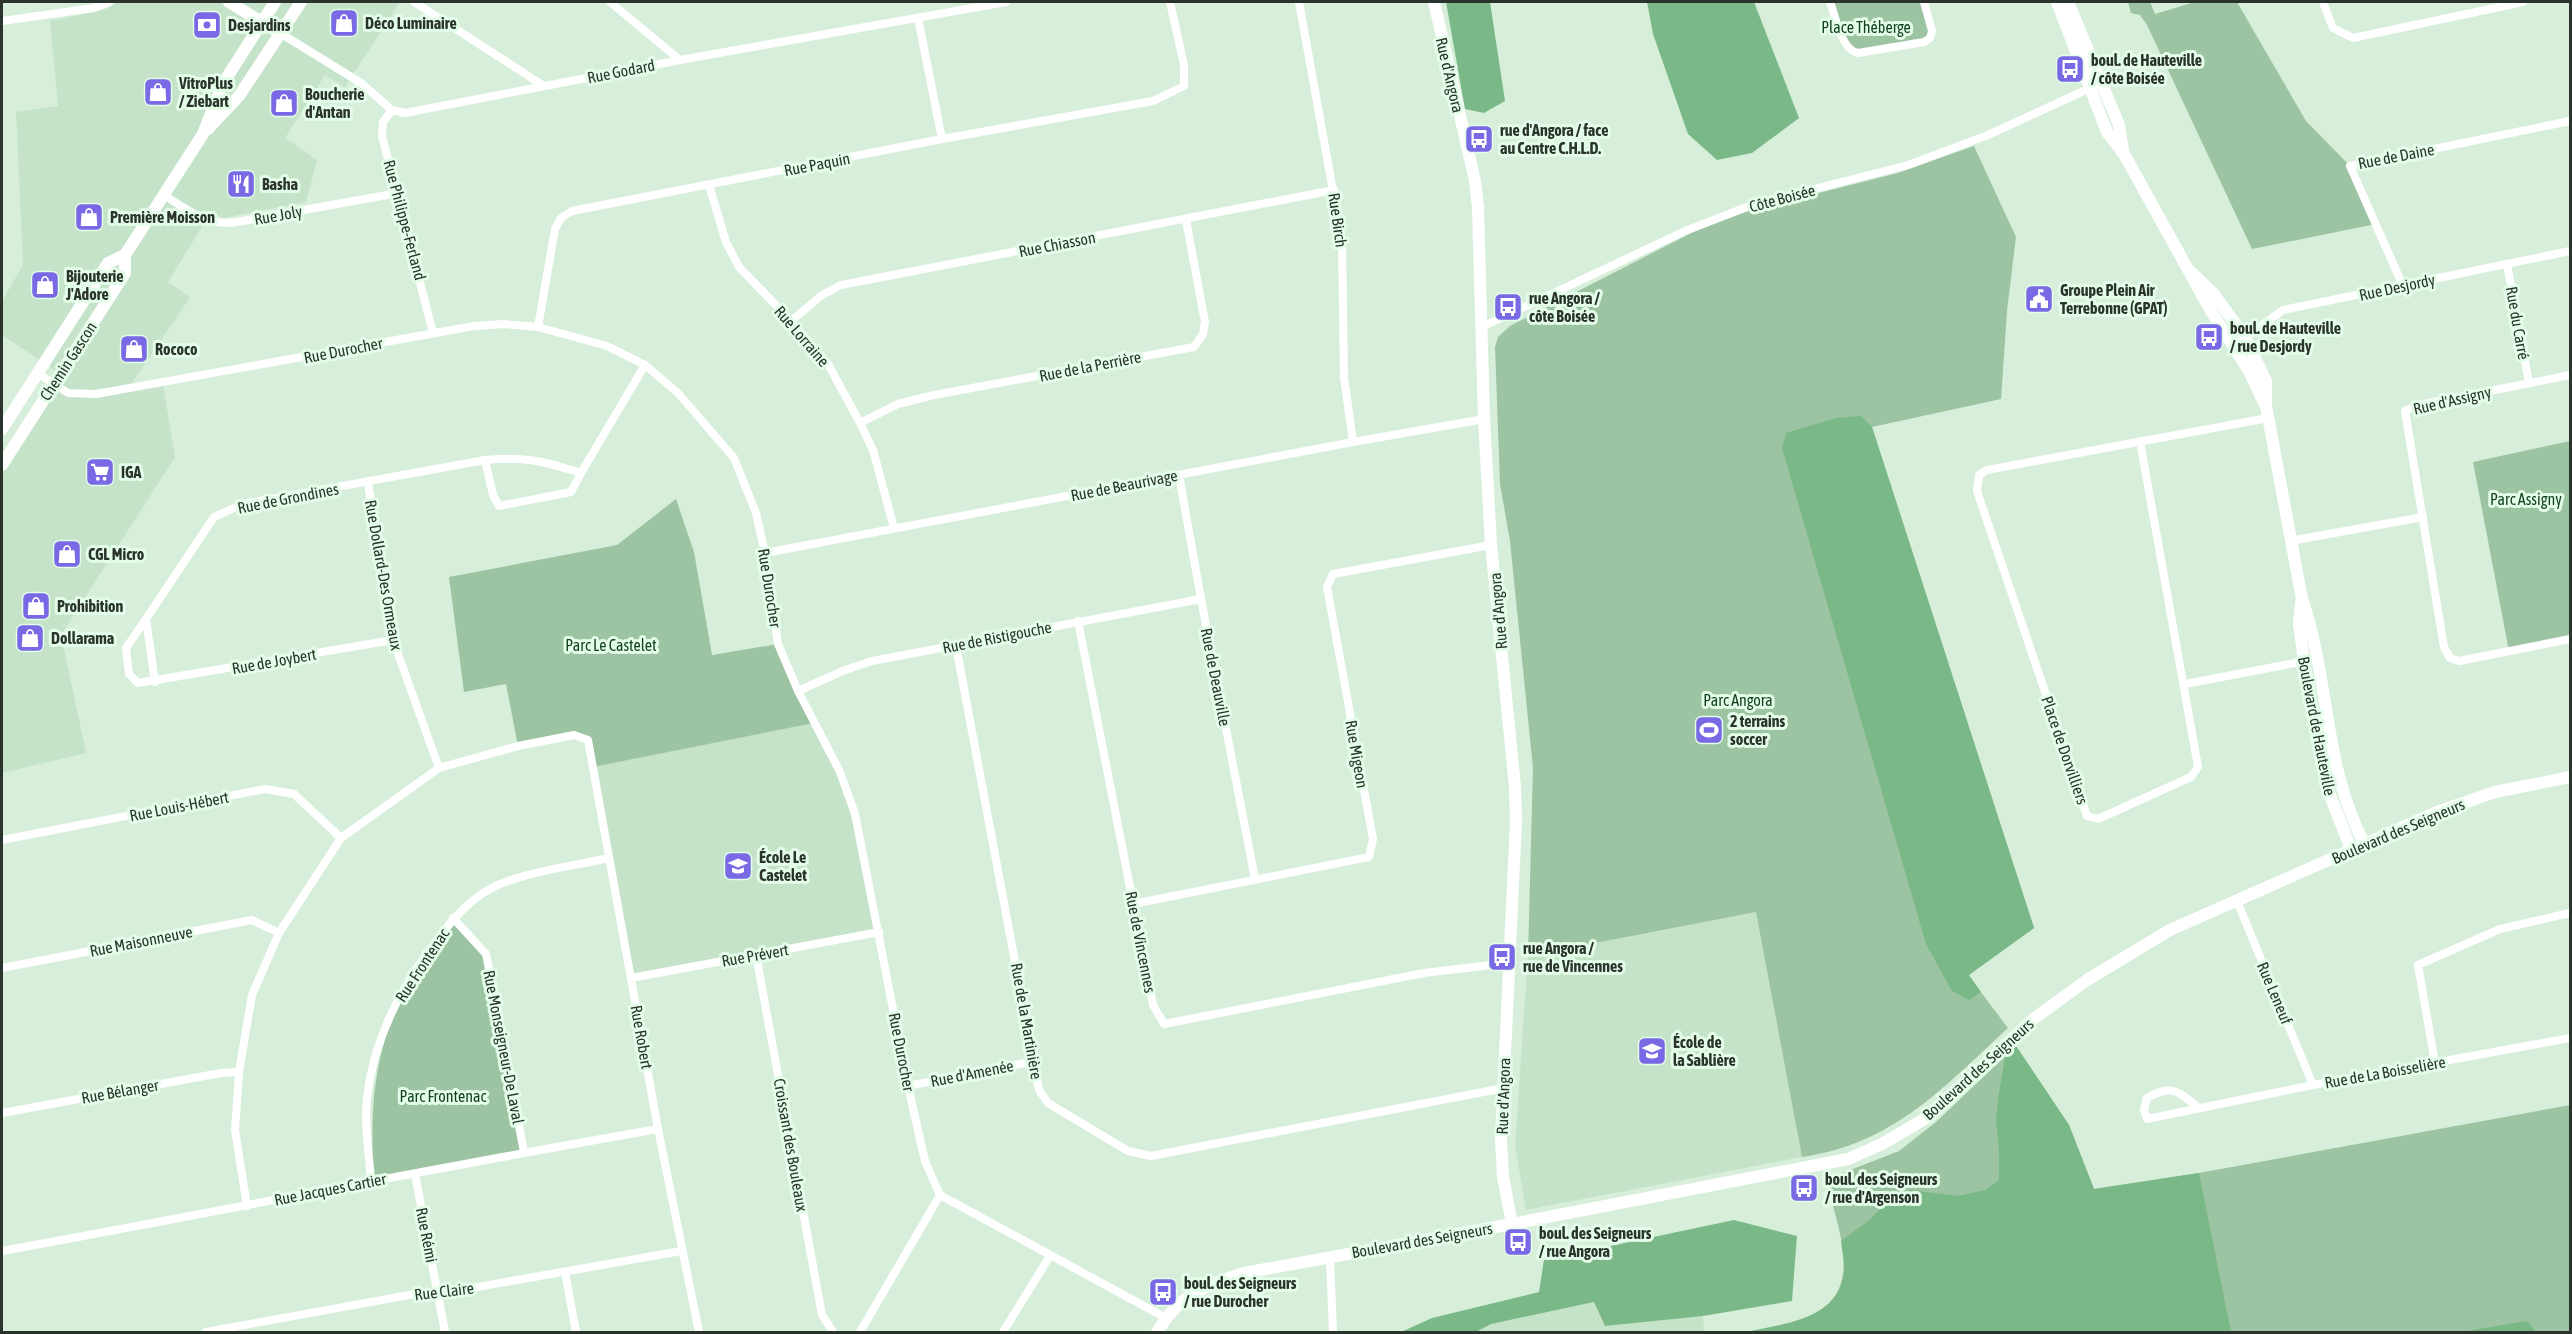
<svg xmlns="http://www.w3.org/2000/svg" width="2572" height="1334" font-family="'Asap Condensed',sans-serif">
<rect width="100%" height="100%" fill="#d7efda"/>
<!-- built -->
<g fill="#c5e3c9">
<path d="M115 2H400L345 87 325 75 285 138 317 160 306 202 223 218 211 212 168 282 190 297 132 383 162 379 175 457 61 635 86 753 2 773V469L62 375 2 335V301L23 265 16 112 58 106 50 21 104 10 114 5Z"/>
<path d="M814 723 855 814 879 932 631 978 593 767Z"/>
<path d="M1756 912 1802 1157 1526 1210 1515 1145 1528 956Z"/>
<path d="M1594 1302 1605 1326 1703 1316 1704 1332H1476L1491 1324Z"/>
</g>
<!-- green -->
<g fill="#9cc3a2">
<path d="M1830 2H1924L1930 38 1852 52Z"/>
<path d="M2128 2H2150L2155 14 2195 2H2237L2306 121 2350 166 2376 224 2252 249 2147 25 2140 15 2131 13Z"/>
<path d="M1974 146 2016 237 2007 311 2001 399 1872 427 2034 928 1968 975 2008 1028C1943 1088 1893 1144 1802 1157L1756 912 1528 956 1533 768 1510 541 1500 484 1495 347 1498 337 1510 326 1699 229 1751 210 1898 173Z"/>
<path d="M2570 441V639L2509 651 2473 462Z"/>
<path d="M676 499 694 552 712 655 778 644 814 723 593 767 588 740 574 735 518 746 506 684 464 692 449 577 617 545Z"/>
<path d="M453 923 486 954 524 1152 371 1180C374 1152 371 1124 374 1097 378 1055 391 1010 414 974 425 956 440 940 453 923Z"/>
<path d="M2016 1046 2069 1125 2094 1189 2199 1173 2570 1105V1332H1747C1767 1328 1792 1326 1811 1317 1864 1291 1839 1231 1828 1187L1835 1176 1899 1151 1936 1122Z"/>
</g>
<!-- forest -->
<g fill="#7ab987">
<path d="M1446 2H1490L1505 101 1484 113 1465 109Z"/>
<path d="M1647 2H1754L1799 118 1752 153 1717 160 1688 134 1653 34Z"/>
<path d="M1861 416 1872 427 2034 928 1969 975 1981 992 1969 1000 1952 991 1926 944 1782 448 1786 433 1836 418Z"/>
<path d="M2016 1046 2069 1125 2094 1189 2199 1173 2231 1332H1747C1785 1323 1837 1320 1844 1273 1845 1263 1842 1251 1841 1241L1867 1222 1893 1197 1910 1190 1958 1196 1985 1190 1999 1180V1150L1996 1119 1999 1093 2005 1057Z"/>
<path d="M1734 1220 1797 1236 1792 1301 1703 1316 1605 1326 1594 1302 1491 1324 1476 1332H1401L1432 1318 1539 1292 1544 1260Z"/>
<path d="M2527 1321 2536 1332H2461Z"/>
</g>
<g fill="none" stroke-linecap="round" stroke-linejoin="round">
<!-- street -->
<g stroke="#fff" stroke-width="8">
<path d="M414 2 544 86"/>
<path d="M610 2 680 60"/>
<path d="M1299 2 1342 241 1344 377 1353 442"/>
<path d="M1830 2C1836 17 1841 50 1858 53L1924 42 1930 38 1932 31 1924 2"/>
<path d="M2323 2 2333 28 2353 38 2523 2"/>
<path d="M918 18 942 139"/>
<path d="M2 21 94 8 109 2"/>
<path d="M280 33 361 83 392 110 405 113 680 60 1006 2"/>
<path d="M392 110 383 122 382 136 433 333"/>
<path d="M709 185 726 242 739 267 791 321 828 364 860 423 873 450 894 528"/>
<path d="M164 195C187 210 208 227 237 222L398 193"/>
<path d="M2507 264 2529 383"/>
<path d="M2403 286 2350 166 2570 121"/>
<path d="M791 321 822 295 841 285 1334 190"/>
<path d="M538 327 555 229 561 218 572 211 942 139 1153 101 1184 86V65L1170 2"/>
<path d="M1482 327 1685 231 1752 205 1908 165 1988 135 2101 83"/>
<path d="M2234 346 2283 310 2570 251"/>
<path d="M37 373 68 393 96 394 474 326 503 324 538 327 607 346 645 365 678 393 734 458 756 513 765 553 778 644 798 691 840 772 855 814 908 1086 925 1161 940 1195 1166 1318"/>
<path d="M2570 375 2414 406 2405 411 2444 647 2450 658 2459 661 2570 639"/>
<path d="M860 423 898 404 934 395 1194 347 1203 334 1205 322 1186 220"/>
<path d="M2140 441 2198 767 2191 777 2098 819 2087 816 2082 801 1977 491 1979 475 1987 470 2268 418"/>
<path d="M485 460 493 495 499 506 571 492 581 473"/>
<path d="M1179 475 1201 599 1255 879"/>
<path d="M368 483 393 640 439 768"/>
<path d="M2290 541 2423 517"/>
<path d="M765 553 1353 442 1484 419"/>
<path d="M146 619 126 648 129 674 138 683 393 640"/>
<path d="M1078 621 1153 1005 1164 1024 1424 973 1508 963"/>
<path d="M956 646 1039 1090 1048 1103 1128 1151 1151 1156 1504 1088"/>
<path d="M155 682 146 619 214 517 243 504 485 460C523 456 544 461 581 473L645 365"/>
<path d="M2185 684 2316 659"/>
<path d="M798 691 845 670 872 661 1201 599"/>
<path d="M2 840 265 789 294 794 341 838"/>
<path d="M2237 901 2313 1085"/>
<path d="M1133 904 1369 857 1373 839 1327 587 1333 574 1491 545"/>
<path d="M453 918 486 954 524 1152"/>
<path d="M756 955 822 1315 833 1332"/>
<path d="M2 968 252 920 279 933"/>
<path d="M631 978 879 932"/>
<path d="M2435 1063 2418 965 2500 929 2570 913"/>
<path d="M908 1086 1035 1061"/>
<path d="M2199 1108C2179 1092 2172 1083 2147 1098L2144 1110 2147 1119 2313 1085 2570 1038"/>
<path d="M2 1113 221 1073 239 1072"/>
<path d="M415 1174 445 1332"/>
<path d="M371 1180C369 1153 364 1125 367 1098 373 1042 397 994 430 949 448 926 464 903 490 889 521 872 574 866 609 858"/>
<path d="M247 1206 235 1130 239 1072 252 995 279 933 341 838 439 768 518 746 574 735 588 740 658 1129 699 1332"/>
<path d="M2 1251C221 1211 439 1167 658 1129"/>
<path d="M1330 1257 1333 1332"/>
<path d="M565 1272 576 1332"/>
<path d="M206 1332 420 1293 438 1294 681 1251"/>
<path d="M860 1332 940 1195"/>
<path d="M1003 1332 1050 1256"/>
</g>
<!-- secondary -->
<g stroke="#fff" stroke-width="12">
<path d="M229 2 280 33"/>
<path d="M1434 2 1475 181 1478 208 1484 419 1491 545 1515 787 1516 821 1501 1139 1503 1177 1512 1224"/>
<path d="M2057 2 2107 132 2124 154 2211 311 2249 371 2265 405"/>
<path d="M2068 2 2119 125 2123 150"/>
<path d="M208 129 239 96 301 2"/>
<path d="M2191 272 2213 293 2245 337 2266 381V406L2302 599C2330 680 2323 765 2364 843"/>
<path d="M2 429 108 263 125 255"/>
<path d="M2 465 125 273V255L203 134 222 85 275 2"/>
<path d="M2301 603 2299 624 2304 661 2322 765 2329 793 2351 849"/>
<path d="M1157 1332C1179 1295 1204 1286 1244 1273L1512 1224 1848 1159 1882 1144 1931 1115 2032 1020 2087 980 2170 930 2437 812 2495 792 2570 777"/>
</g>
</g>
<!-- icons -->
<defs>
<g id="shop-square" transform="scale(1.5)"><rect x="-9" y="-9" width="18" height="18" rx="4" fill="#7969e4" stroke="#e4fde8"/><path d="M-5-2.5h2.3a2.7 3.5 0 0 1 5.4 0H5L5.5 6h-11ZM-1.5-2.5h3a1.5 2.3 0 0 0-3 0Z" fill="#fff"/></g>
<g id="bank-square" transform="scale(1.5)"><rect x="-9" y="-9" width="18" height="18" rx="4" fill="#7969e4" stroke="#e4fde8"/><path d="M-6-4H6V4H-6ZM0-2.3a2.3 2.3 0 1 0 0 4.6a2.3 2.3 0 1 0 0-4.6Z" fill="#fff"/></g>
<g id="bus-square" transform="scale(1.5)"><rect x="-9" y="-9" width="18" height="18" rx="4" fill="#7969e4" stroke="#e4fde8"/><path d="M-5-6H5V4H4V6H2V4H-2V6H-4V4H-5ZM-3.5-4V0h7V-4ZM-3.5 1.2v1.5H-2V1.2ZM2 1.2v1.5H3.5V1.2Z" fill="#fff"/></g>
<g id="restaurant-square" transform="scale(1.5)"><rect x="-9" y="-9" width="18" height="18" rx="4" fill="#7969e4" stroke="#e4fde8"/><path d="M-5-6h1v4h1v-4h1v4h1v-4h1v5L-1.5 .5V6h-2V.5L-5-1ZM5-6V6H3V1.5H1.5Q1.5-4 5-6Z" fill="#fff"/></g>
<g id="civic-square" transform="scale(1.5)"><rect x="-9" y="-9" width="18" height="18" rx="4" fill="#7969e4" stroke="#e4fde8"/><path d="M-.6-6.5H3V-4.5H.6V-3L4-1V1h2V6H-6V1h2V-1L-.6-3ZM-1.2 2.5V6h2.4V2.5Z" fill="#fff"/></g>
<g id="supermarket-square" transform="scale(1.5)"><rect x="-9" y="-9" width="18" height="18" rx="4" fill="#7969e4" stroke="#e4fde8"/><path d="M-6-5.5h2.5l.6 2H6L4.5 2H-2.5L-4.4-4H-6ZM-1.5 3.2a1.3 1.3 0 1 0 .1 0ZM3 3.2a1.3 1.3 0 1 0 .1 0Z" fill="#fff"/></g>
<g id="stadium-square" transform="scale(1.5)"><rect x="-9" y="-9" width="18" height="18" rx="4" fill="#7969e4" stroke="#e4fde8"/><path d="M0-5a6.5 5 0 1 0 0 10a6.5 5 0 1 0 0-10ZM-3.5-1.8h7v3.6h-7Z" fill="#fff"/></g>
<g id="school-square" transform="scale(1.5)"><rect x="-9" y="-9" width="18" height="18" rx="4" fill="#7969e4" stroke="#e4fde8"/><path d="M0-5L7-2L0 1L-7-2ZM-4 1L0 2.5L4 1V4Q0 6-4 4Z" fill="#fff"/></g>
</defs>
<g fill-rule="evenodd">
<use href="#shop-square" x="344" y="23"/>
<use href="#bank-square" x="207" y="25"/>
<use href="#bus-square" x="2070" y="69"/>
<use href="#shop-square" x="158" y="92"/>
<use href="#shop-square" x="284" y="103"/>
<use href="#bus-square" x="1479" y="139"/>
<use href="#restaurant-square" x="241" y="184"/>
<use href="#shop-square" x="89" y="217"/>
<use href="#shop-square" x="45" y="285"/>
<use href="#civic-square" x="2039" y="299"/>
<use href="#bus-square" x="1508" y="307"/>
<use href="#bus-square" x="2209" y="337"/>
<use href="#shop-square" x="134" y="349"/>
<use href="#supermarket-square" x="100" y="472"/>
<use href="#shop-square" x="67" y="554"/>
<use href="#shop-square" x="36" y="606"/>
<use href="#shop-square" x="30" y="638"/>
<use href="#stadium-square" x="1709" y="730"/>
<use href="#school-square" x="738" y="866"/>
<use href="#bus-square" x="1502" y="957"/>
<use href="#school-square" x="1652" y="1051"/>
<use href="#bus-square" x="1804" y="1188"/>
<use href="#bus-square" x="1518" y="1242"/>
<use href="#bus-square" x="1163" y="1292"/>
</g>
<g text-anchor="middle" stroke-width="6" stroke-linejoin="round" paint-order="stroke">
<!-- poi labels -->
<g font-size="16" font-weight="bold" fill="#2a342c" stroke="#e4fde8" text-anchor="start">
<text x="365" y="29">Déco Luminaire</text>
<text x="228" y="31">Desjardins</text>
<text x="2091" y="66">boul. de Hauteville<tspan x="2091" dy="18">/ côte Boisée</tspan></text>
<text x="179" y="89">VitroPlus<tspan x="179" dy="18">/ Ziebart</tspan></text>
<text x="305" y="100">Boucherie<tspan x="305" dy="18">d'Antan</tspan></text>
<text x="1500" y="136">rue d'Angora / face<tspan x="1500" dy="18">au Centre C.H.L.D.</tspan></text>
<text x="262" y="190">Basha</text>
<text x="110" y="223">Première Moisson</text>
<text x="66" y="282">Bijouterie<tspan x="66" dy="18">J'Adore</tspan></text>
<text x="2060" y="296">Groupe Plein Air<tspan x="2060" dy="18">Terrebonne (GPAT)</tspan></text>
<text x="1529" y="304">rue Angora /<tspan x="1529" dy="18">côte Boisée</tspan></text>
<text x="2230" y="334">boul. de Hauteville<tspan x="2230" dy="18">/ rue Desjordy</tspan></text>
<text x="155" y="355">Rococo</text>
<text x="121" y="478">IGA</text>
<text x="88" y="560">CGL Micro</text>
<text x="57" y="612">Prohibition</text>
<text x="51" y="644">Dollarama</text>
<text x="1730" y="727">2 terrains<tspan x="1730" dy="18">soccer</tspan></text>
<text x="759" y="863">École Le<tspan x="759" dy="18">Castelet</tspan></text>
<text x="1523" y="954">rue Angora /<tspan x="1523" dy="18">rue de Vincennes</tspan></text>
<text x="1673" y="1048">École de<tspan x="1673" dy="18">la Sablière</tspan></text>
<text x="1825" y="1185">boul. des Seigneurs<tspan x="1825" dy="18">/ rue d'Argenson</tspan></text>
<text x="1539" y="1239">boul. des Seigneurs<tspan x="1539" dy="18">/ rue Angora</tspan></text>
<text x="1184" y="1289">boul. des Seigneurs<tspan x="1184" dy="18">/ rue Durocher</tspan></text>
</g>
<!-- park labels -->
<g font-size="16" fill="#134221" stroke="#e4fde8">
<text x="1866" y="33">Place Théberge</text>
<text x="2526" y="505">Parc Assigny</text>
<text x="611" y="651">Parc Le Castelet</text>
<text x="1738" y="706">Parc Angora</text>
<text x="443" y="1102">Parc Frontenac</text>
</g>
<!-- street labels -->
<g font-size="16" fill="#2a342c" stroke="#e4fde8">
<text transform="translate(621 71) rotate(-11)" y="6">Rue Godard</text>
<text transform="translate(1450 75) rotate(77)" y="6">Rue d'Angora</text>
<text transform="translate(2396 156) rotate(-11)" y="6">Rue de Daine</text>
<text transform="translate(817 164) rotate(-11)" y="6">Rue Paquin</text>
<text transform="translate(1782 198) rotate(-15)" y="6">Côte Boisée</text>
<text transform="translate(278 215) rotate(-10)" y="6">Rue Joly</text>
<text transform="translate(405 220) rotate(75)" y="6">Rue Philippe-Ferland</text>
<text transform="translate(1338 220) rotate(82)" y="6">Rue Birch</text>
<text transform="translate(1057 244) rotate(-11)" y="6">Rue Chiasson</text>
<text transform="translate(2397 287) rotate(-12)" y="6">Rue Desjordy</text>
<text transform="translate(2518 323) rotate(80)" y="6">Rue du Carré</text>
<text transform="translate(802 336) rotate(49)" y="6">Rue Lorraine</text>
<text transform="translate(343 350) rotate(-11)" y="6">Rue Durocher</text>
<text transform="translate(68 361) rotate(-57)" y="6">Chemin Gascon</text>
<text transform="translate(1090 366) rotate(-11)" y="6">Rue de la Perrière</text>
<text transform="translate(2452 400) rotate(-13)" y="6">Rue d'Assigny</text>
<text transform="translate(1124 485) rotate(-11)" y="6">Rue de Beaurivage</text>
<text transform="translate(288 498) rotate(-11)" y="6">Rue de Grondines</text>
<text transform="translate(384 575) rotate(80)" y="6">Rue Dollard-Des Ormeaux</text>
<text transform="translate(770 588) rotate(81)" y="6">Rue Durocher</text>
<text transform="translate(1498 611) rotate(-95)" y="6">Rue d'Angora</text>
<text transform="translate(997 637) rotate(-11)" y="6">Rue de Ristigouche</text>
<text transform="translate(274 661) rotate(-10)" y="6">Rue de Joybert</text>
<text transform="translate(1216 677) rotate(79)" y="6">Rue de Deauville</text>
<text transform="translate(2317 726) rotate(79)" y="6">Boulevard de Hauteville</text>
<text transform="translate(2065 750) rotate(71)" y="6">Place de Dorvilliers</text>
<text transform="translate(1357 754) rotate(80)" y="6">Rue Migeon</text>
<text transform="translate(179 806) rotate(-11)" y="6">Rue Louis-Hébert</text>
<text transform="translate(2398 831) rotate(-23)" y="6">Boulevard des Seigneurs</text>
<text transform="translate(141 941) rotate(-11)" y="6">Rue Maisonneuve</text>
<text transform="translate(1141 942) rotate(79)" y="6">Rue de Vincennes</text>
<text transform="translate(755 955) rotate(-10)" y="6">Rue Prévert</text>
<text transform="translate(422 965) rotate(-57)" y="6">Rue Frontenac</text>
<text transform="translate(2275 993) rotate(67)" y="6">Rue Leneuf</text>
<text transform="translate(1027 1021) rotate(80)" y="6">Rue de la Martinière</text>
<text transform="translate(642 1037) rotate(80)" y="6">Rue Robert</text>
<text transform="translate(504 1047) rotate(79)" y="6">Rue Monseigneur-De Laval</text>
<text transform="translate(902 1052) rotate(79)" y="6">Rue Durocher</text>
<text transform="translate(1978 1069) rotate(-42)" y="6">Boulevard des Seigneurs</text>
<text transform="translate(2385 1072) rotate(-10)" y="6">Rue de La Boisselière</text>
<text transform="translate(972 1073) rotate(-11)" y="6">Rue d'Amenée</text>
<text transform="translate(120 1091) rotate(-10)" y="6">Rue Bélanger</text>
<text transform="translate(1503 1096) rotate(-88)" y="6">Rue d'Angora</text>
<text transform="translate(791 1145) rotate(80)" y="6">Croissant des Bouleaux</text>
<text transform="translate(330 1189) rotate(-11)" y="6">Rue Jacques Cartier</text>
<text transform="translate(427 1235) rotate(79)" y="6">Rue Rémi</text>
<text transform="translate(1422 1240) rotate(-10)" y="6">Boulevard des Seigneurs</text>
<text transform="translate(444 1291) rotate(-7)" y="6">Rue Claire</text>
</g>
</g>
<!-- border -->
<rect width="2572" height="1334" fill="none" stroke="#2a342c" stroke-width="6"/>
</svg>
